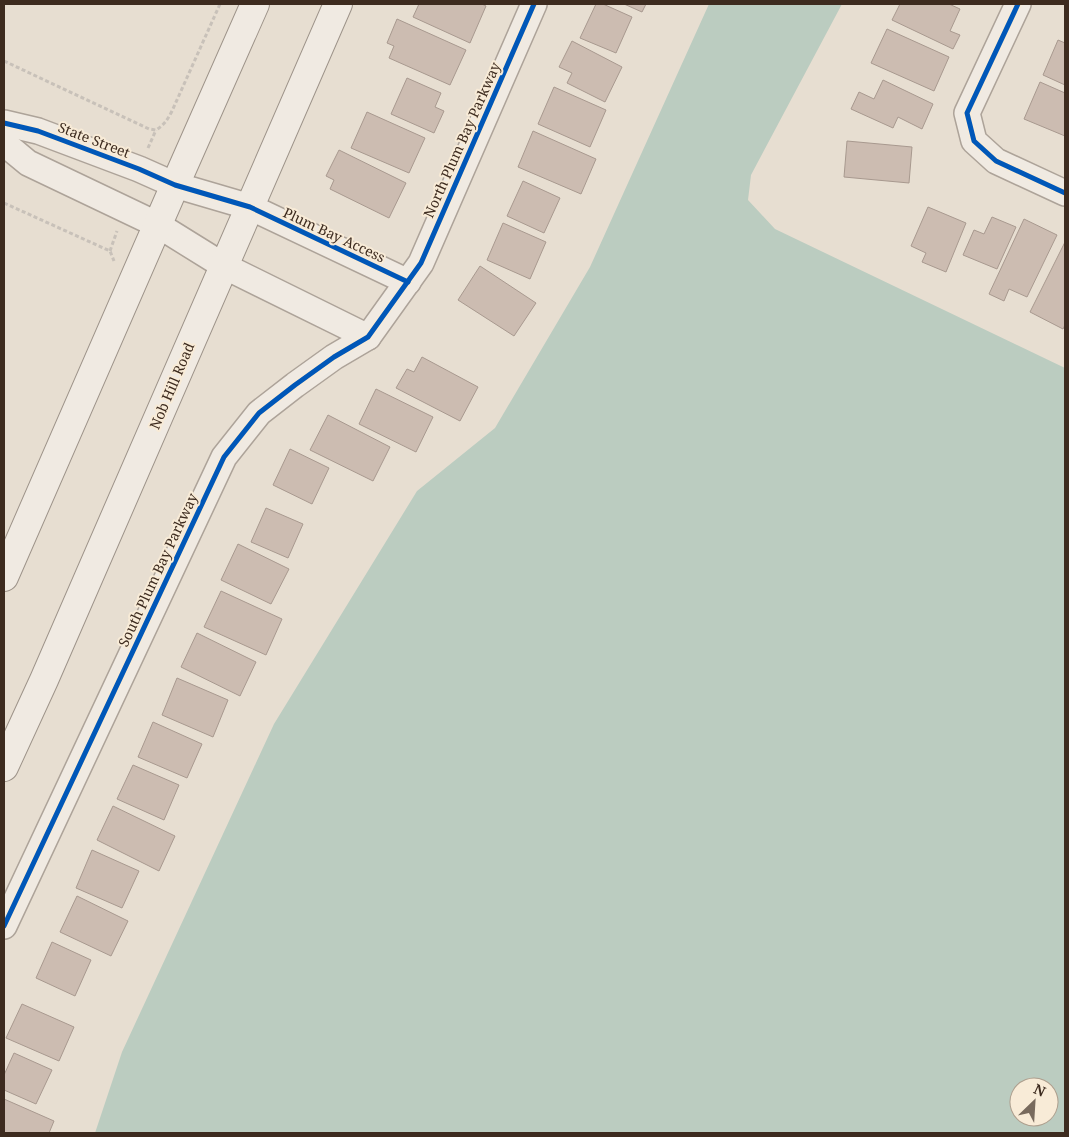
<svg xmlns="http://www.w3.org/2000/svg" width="1069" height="1137" font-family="'Noto Serif',serif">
<rect width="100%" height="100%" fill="#e7ded1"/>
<!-- water -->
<path fill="#bbccc0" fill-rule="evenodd" d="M709 4H842L751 175 748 200 775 229 1065 368V1133H95L122 1052 274 724 417 491 495 428 590 267ZM1019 1087H1049V1117H1019Z"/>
<!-- building -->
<g fill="#ccbcb1" stroke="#a8998f">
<path d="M419 4H482L486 6 470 43 413 17Z"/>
<path d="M596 4H603L632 17 616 53 580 38Z"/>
<path d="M624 4H646L642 12Z"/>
<path d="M900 4H949L960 9 950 31 960 35 953 49 892 20Z"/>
<path d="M397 19 466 50 450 85 389 58 394 46 387 43Z"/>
<path d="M887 29 949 57 934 91 871 63Z"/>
<path d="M1058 40 1065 43V85L1043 75Z"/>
<path d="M572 41 622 67 605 102 567 83 572 73 559 67Z"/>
<path d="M407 78 441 93 435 107 444 111 434 133 391 114Z"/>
<path d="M883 80 933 104 922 129 898 117 893 128 851 109 859 92 874 99Z"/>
<path d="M1040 82 1065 93V136L1024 119Z"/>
<path d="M554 87 606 110 590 147 538 124Z"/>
<path d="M367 112 425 138 409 173 351 148Z"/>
<path d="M533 131 596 159 581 194 518 167Z"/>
<path d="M847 141 912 147 909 183 844 177Z"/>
<path d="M339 150 406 183 389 218 330 189 334 180 326 176Z"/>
<path d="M523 181 560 198 544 233 507 216Z"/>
<path d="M928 207 966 223 946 272 922 262 926 253 911 246Z"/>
<path d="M992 217 1016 227 997 269 963 255 974 230 984 234Z"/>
<path d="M1024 219 1057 235 1027 297 1009 289 1004 301 989 294Z"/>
<path d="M503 223 546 242 530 279 487 260Z"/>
<path d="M1065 242V325L1063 329 1030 312Z"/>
<path d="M480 266 536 303 514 336 458 300Z"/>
<path d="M422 357 478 387 460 421 396 388 407 369 414 372Z"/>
<path d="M376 389 433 417 416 452 359 424Z"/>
<path d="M328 415 390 447 373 481 310 450Z"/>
<path d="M290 449 329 468 312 504 273 485Z"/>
<path d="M266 508 303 524 288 558 251 542Z"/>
<path d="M238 544 289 569 271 604 221 580Z"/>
<path d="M221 591 282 619 266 655 204 627Z"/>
<path d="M197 633 256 662 240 696 181 667Z"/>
<path d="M177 678 228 700 213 737 162 715Z"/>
<path d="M153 722 202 744 187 778 138 757Z"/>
<path d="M133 765 179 785 164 820 117 799Z"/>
<path d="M113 806 175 836 159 871 97 840Z"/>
<path d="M92 850 139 871 122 908 76 888Z"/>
<path d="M77 896 128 921 111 956 60 932Z"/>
<path d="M52 942 91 960 75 996 36 978Z"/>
<path d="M22 1004 74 1027 59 1061 6 1038Z"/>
<path d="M14 1053 52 1070 36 1104 4 1090V1075Z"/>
<path d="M4 1099 54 1121 49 1133H4Z"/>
</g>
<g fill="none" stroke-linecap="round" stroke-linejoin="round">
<!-- street casing -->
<g stroke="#ada399" stroke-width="28">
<g id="street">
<path d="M1018 4 967 113 974 141 996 161 1065 193"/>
<path d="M4 123 38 131 139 169 175 185 250 207 408 282"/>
<path d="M4 143 28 163 158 225 224 266 368 337"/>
<path d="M4 926 224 457 259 413 295 385 334 357 368 337 421 263 534 4"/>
</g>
</g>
<!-- secondary casing -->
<g stroke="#9d9389" stroke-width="30">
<g id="secondary">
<path d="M4 577 175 185 255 4"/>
<path d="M4 767 44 680 338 4"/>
</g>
</g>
<!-- path -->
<g stroke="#c8c1b9" stroke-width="3" stroke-dasharray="4 2.5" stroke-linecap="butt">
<path d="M4 61 149 129 156 130C164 125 168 119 172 111L220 4"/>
<path d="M148 148 156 130"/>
<path d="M4 203 110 251 114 261"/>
<path d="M110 251 117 231"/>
</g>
<!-- street -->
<use href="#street" stroke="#f0eae2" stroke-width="25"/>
<!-- secondary -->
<use href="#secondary" stroke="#f0eae2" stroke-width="28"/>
<!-- cycleway casing -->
<g stroke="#f8ebd7" stroke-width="8">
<g id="cycleway">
<path d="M1018 4 967 113 974 141 996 161 1065 193"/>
<path d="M4 123 38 131 139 169 175 185 250 207 408 282"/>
<path d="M4 926 224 457 259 413 295 385 334 357 368 337 421 263 534 4"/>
</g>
</g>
<!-- cycleway -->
<use href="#cycleway" stroke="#0057b8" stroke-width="5"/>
</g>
<g text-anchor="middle" stroke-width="4" stroke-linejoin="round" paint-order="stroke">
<!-- street labels -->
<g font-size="14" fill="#3d2b1f" stroke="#f8ebd7">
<text transform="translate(94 140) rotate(21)" y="5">State Street</text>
<text transform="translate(462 140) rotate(-66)" y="5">North Plum Bay Parkway</text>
<text transform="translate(334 235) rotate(25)" y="5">Plum Bay Access</text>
<text transform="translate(172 386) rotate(-67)" y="5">Nob Hill Road</text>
<text transform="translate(158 570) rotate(-65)" y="5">South Plum Bay Parkway</text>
</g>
</g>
<!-- border -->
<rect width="1069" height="1137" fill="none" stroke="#3d2b1f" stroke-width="10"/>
<!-- north arrow -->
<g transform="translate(1034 1102) rotate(25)"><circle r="24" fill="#f8ebd7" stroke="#ad9e8d"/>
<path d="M0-4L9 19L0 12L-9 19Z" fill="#786a5d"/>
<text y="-8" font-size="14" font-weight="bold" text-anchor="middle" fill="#3d2b1f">N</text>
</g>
</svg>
